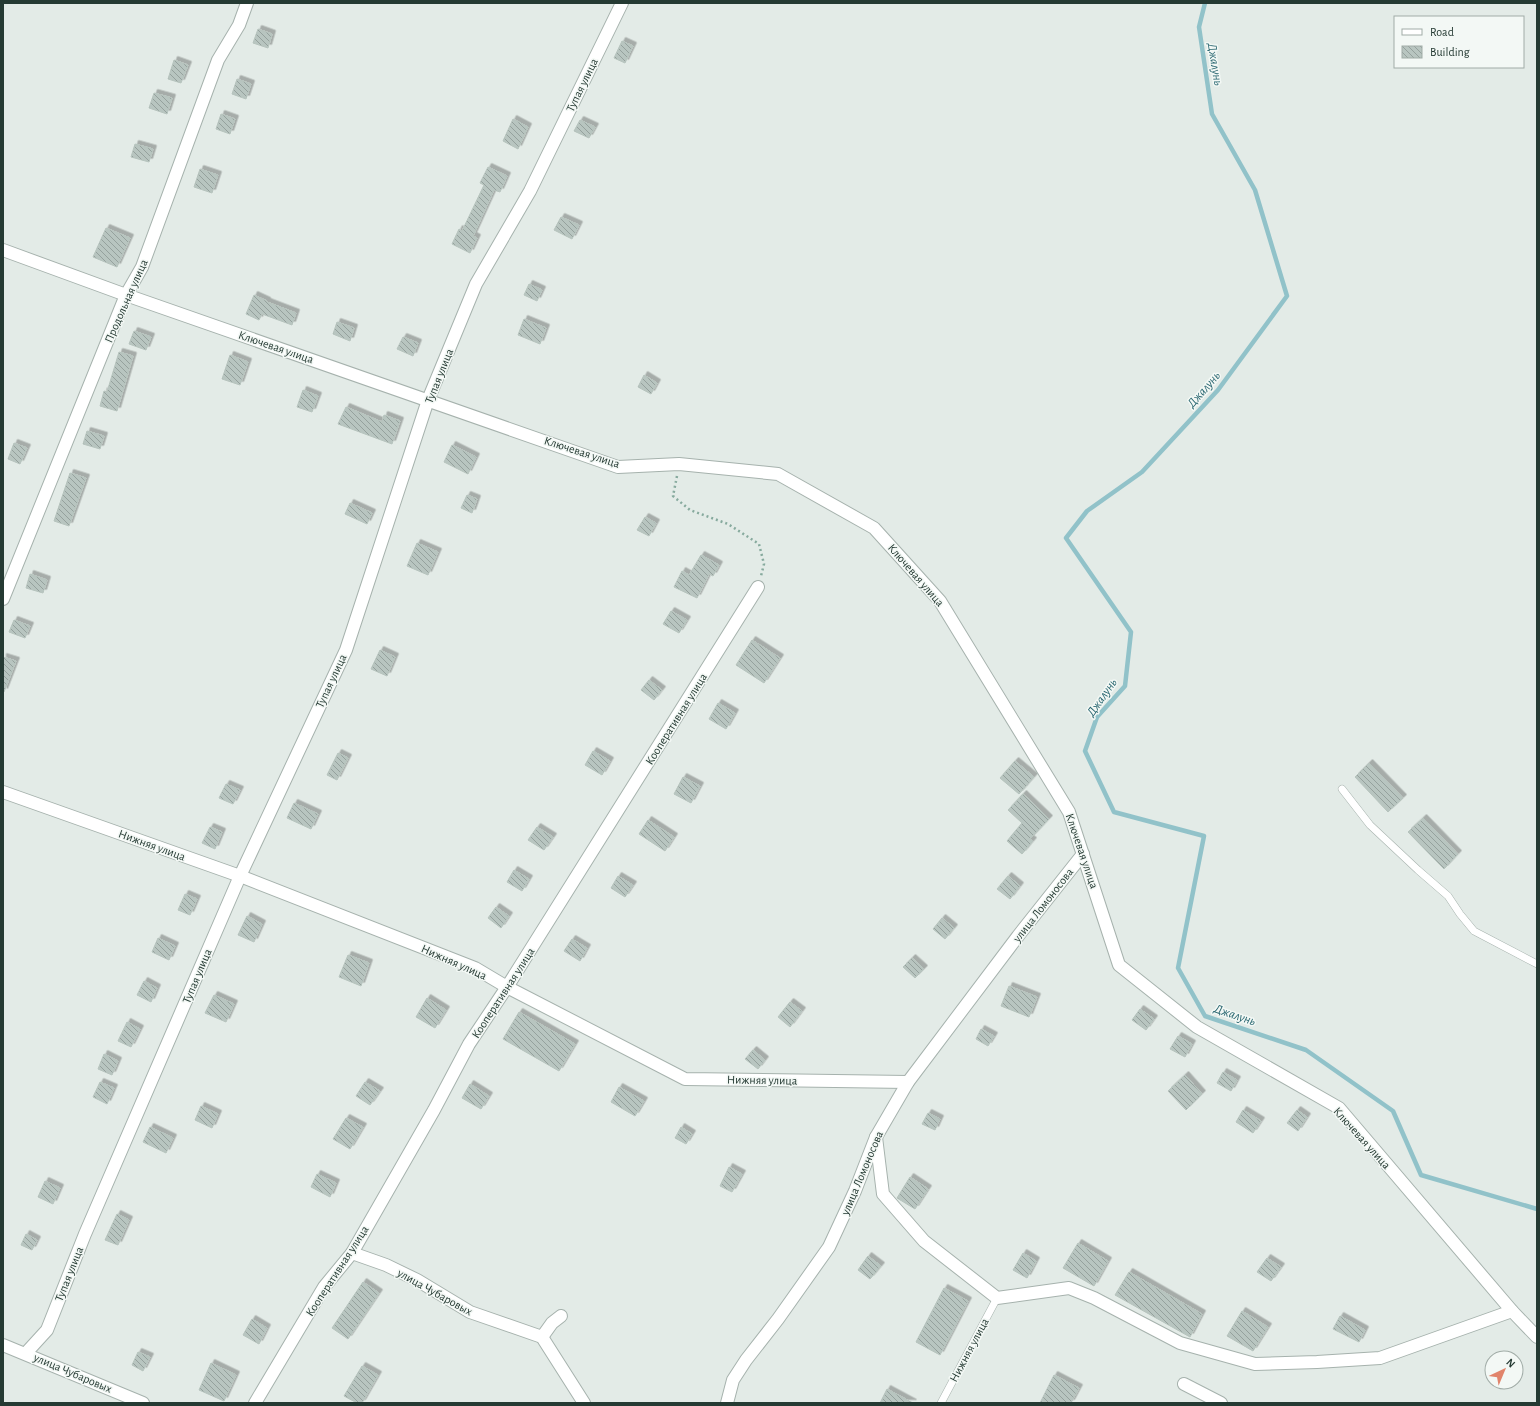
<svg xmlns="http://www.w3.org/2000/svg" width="1540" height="1406" font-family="'Alegreya Sans',sans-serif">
<defs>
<pattern id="building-back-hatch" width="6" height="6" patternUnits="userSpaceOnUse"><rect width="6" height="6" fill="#b8c5c0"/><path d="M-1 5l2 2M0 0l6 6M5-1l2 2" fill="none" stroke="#95a19d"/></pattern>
<filter id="shadow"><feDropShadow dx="3.5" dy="-3.5" stdDeviation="0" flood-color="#0004"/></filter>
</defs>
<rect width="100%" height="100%" fill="#e3ebe7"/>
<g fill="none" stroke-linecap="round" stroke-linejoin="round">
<!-- stream -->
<path stroke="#91c2c9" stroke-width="4.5" d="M1205 3 1199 27 1212 114 1255 190 1287 296 1218 390 1142 472 1087 511 1066 538 1131 632 1125 686 1097 717 1085 751 1114 812 1204 836 1178 968 1205 1016 1306 1050 1393 1111 1421 1175 1537 1209"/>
</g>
<!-- building -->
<g fill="url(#building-back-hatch)" stroke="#b6c3bd" filter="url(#shadow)">
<path d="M258 29 272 34 268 48 253 43Z"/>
<path d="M622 41 633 46 625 63 614 58Z"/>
<path d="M174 60 188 65 181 83 168 79Z"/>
<path d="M237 79 251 84 246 99 232 94Z"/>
<path d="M154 93 172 98 167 114 149 108Z"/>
<path d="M221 114 235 119 230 134 216 129Z"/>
<path d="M513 119 528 127 518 149 503 141Z"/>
<path d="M580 120 595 127 589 138 574 131Z"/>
<path d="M135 144 153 149 149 162 131 157Z"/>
<path d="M488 167 507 176 500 192 494 190 473 236 477 238 470 253 452 244 459 229 462 231 484 185 480 183Z"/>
<path d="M200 169 218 175 212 193 194 187Z"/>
<path d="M561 217 579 225 572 239 554 230Z"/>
<path d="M106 228 130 238 117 267 93 257Z"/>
<path d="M529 284 542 290 537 301 524 295Z"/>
<path d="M254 295 267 301V302L296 313 292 325 262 314 259 320 246 314Z"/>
<path d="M524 319 546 328 540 344 518 335Z"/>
<path d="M337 322 354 328 350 341 333 334Z"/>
<path d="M134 331 151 337 146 350 129 344Z"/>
<path d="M403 337 418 343 413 356 397 349Z"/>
<path d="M119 352 133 356 117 411 100 406 104 391 107 392Z"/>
<path d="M230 355 248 362 240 385 222 379Z"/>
<path d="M644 375 657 383 651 394 638 387Z"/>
<path d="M303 390 318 396 312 412 297 407Z"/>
<path d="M346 407 382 422 384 415 400 421 392 444 338 424Z"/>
<path d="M87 431 104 436 100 449 83 444Z"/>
<path d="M14 443 27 448 20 464 8 459Z"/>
<path d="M452 445 476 457 468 474 444 462Z"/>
<path d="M70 473 86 478 69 526 54 521Z"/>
<path d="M467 495 477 499 472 513 461 508Z"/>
<path d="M350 503 372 513 367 524 345 514Z"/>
<path d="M645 517 656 523 649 536 637 530Z"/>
<path d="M417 543 438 552 428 575 407 566Z"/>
<path d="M701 555 719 565 713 576 709 574 697 598 674 587 682 571 689 575Z"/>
<path d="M30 574 47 580 43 593 26 588Z"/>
<path d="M671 611 687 620 679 633 663 624Z"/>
<path d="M14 620 30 626 25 638 9 632Z"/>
<path d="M752 640 780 658 764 683 736 665Z"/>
<path d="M380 650 395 657 387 676 371 669Z"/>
<path d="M3 657 16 661 4 692 3 691Z"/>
<path d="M649 680 662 690 654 700 641 690Z"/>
<path d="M718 703 735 713 726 729 709 719Z"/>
<path d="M593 751 610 761 602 775 585 765Z"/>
<path d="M338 753 348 758 337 780 327 775Z"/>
<path d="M1015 761 1034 777 1019 794 1000 778Z"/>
<path d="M1369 763 1403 798 1388 812 1355 777Z"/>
<path d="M683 777 700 786 691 803 674 794Z"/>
<path d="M226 784 240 790 233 804 219 798Z"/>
<path d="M1023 794 1049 819 1030 839 1033 841 1022 854 1007 841 1022 823 1008 810Z"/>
<path d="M294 803 318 814 311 829 287 818Z"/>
<path d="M1423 818 1458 854 1444 869 1408 832Z"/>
<path d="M648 820 674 837 665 851 639 834Z"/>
<path d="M210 827 222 832 215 849 202 843Z"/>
<path d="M537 827 553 837 544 850 528 840Z"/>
<path d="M514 870 529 879 522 891 507 882Z"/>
<path d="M618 876 633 885 625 897 611 888Z"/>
<path d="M1008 876 1020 886 1010 899 997 889Z"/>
<path d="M185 894 197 899 190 915 178 910Z"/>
<path d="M496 907 509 916 501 928 488 918Z"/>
<path d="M247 916 262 924 254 942 238 935Z"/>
<path d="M942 918 954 928 945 939 933 929Z"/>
<path d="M158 938 175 946 169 960 152 952Z"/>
<path d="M572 939 587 948 580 961 564 951Z"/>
<path d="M348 955 369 963 361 986 339 977Z"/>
<path d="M912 958 924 969 915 978 903 967Z"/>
<path d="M144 981 157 988 151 1002 137 995Z"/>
<path d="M1009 986 1037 997 1029 1017 1001 1006Z"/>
<path d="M214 995 234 1004 226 1022 205 1013Z"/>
<path d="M427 998 446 1010 435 1028 416 1017Z"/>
<path d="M790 1002 802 1011 790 1027 778 1017Z"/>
<path d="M1140 1009 1154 1019 1146 1030 1132 1020Z"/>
<path d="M519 1012 575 1044 559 1071 503 1039Z"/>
<path d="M127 1022 140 1029 131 1047 118 1041Z"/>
<path d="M981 1029 994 1036 988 1046 976 1039Z"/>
<path d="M1178 1036 1192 1044 1185 1057 1170 1049Z"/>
<path d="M753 1050 765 1060 758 1069 745 1059Z"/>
<path d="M104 1054 118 1061 112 1075 98 1069Z"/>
<path d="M1223 1072 1237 1080 1231 1091 1217 1083Z"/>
<path d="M1185 1075 1202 1094 1186 1110 1168 1091Z"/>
<path d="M100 1082 114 1088 107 1104 93 1097Z"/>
<path d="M365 1082 380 1091 370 1105 356 1096Z"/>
<path d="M470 1084 489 1096 481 1109 462 1098Z"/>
<path d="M619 1087 644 1101 635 1116 611 1102Z"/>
<path d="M201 1106 218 1114 212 1128 195 1120Z"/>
<path d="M1243 1110 1261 1121 1253 1133 1236 1122Z"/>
<path d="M1297 1110 1307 1117 1298 1131 1287 1123Z"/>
<path d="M928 1113 940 1119 935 1130 922 1124Z"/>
<path d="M346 1118 363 1127 350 1149 333 1139Z"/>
<path d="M150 1127 173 1138 166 1153 143 1142Z"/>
<path d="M681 1127 692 1134 686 1144 675 1138Z"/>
<path d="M729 1167 742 1174 732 1192 720 1186Z"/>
<path d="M317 1174 336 1183 330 1197 311 1187Z"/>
<path d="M910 1177 928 1189 915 1209 897 1198Z"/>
<path d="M45 1181 60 1188 53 1204 38 1197Z"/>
<path d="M117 1214 129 1220 118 1245 105 1240Z"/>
<path d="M26 1234 37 1240 32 1250 21 1245Z"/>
<path d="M1078 1243 1108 1261 1094 1286 1063 1268Z"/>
<path d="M1023 1253 1036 1261 1027 1278 1013 1270Z"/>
<path d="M868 1256 881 1266 870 1279 858 1270Z"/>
<path d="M1267 1258 1281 1267 1271 1281 1257 1272Z"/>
<path d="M1129 1272 1202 1314 1190 1337 1115 1295Z"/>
<path d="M363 1282 379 1293 348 1339 332 1328Z"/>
<path d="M944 1288 968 1301 940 1355 916 1342Z"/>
<path d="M1242 1311 1268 1327 1253 1351 1227 1336Z"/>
<path d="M1340 1316 1365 1330 1359 1342 1333 1329Z"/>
<path d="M252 1319 267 1328 259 1344 243 1335Z"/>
<path d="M138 1352 150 1357 143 1371 132 1365Z"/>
<path d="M211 1363 236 1375 224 1401 199 1390Z"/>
<path d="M362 1366 378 1375 362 1403H357L344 1396Z"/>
<path d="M1054 1375 1079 1388 1071 1403H1040Z"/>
<path d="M887 1389 913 1403H880Z"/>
</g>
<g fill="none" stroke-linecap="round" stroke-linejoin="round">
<!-- service casing -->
<g stroke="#a6b2ad" stroke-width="8">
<g id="service">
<path d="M1342 789 1370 825 1418 870 1448 896 1460 914 1474 931 1537 964"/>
<path d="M941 1403 997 1298"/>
</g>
</g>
<!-- minor casing -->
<g stroke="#a6b2ad" stroke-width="14">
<g id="minor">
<path d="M3 250 126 295 618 467 679 464 778 474 874 528 940 601 1069 812 1119 965 1197 1027 1339 1108 1512 1311 1537 1337"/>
<path d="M3 599 126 295 142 267 218 60 239 25 247 3"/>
<path d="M3 792 240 876 475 968 507 987 685 1079 908 1082"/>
<path d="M876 1137 883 1194 924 1241 997 1298 1069 1288 1094 1298 1180 1343 1255 1364 1317 1362 1380 1358 1512 1311"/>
<path d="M352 1253 386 1265 417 1280 470 1312 542 1337 584 1403"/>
<path d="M542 1337 552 1323 561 1316"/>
<path d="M3 1345 143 1403"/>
<path d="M26 1353 47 1330 85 1234 240 876 346 650 428 400 476 284 530 191 622 3"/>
<path d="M1184 1384 1221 1403"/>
<path d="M255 1403 324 1287 352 1253 434 1110 469 1044 507 987 758 587"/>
<path d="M727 1403 733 1380 746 1360 778 1319 829 1247 855 1191 876 1137 908 1082 1018 936 1083 854"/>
</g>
</g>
<!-- path -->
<path stroke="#87aa9e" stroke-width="2.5" stroke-dasharray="2 3" stroke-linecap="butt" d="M677 476 673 496 690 510 728 524 759 544 764 564 761 576"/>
<!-- service -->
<use href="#service" stroke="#fff" stroke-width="7"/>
<!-- minor -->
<use href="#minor" stroke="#fff" stroke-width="12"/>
</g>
<g text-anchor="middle" stroke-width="3" stroke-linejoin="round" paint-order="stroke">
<!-- street labels -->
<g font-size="12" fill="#253a33" stroke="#f3f8f5">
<text transform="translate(582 85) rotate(-64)" y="4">Тупая улица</text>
<text transform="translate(126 301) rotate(-66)" y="4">Продольная улица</text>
<text transform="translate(276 347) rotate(19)" y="4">Ключевая улица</text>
<text transform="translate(439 376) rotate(-68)" y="4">Тупая улица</text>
<text transform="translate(582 452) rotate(18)" y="4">Ключевая улица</text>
<text transform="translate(916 575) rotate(49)" y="4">Ключевая улица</text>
<text transform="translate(331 681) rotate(-65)" y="4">Тупая улица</text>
<text transform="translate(676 719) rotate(-58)" y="4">Кооперативная улица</text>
<text transform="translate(152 845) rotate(20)" y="4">Нижняя улица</text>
<text transform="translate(1082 851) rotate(71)" y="4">Ключевая улица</text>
<text transform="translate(1043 905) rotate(-52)" y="4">улица Ломоносова</text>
<text transform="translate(454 962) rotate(24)" y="4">Нижняя улица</text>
<text transform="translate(197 976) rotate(-67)" y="4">Тупая улица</text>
<text transform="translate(503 993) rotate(-57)" y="4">Кооперативная улица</text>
<text transform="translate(762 1080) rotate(1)" y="4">Нижняя улица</text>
<text transform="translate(1362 1138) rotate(48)" y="4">Ключевая улица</text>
<text transform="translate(862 1173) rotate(-67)" y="4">улица Ломоносова</text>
<text transform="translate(337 1271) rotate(-57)" y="4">Кооперативная улица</text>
<text transform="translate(69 1274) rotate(-68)" y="4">Тупая улица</text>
<text transform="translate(435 1292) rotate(29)" y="4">улица Чубаровых</text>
<text transform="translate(969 1350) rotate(-62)" y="4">Нижняя улица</text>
<text transform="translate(73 1373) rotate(23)" y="4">улица Чубаровых</text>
</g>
<!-- water labels -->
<g font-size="13" font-style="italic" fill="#26646e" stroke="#f3f8f5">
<text transform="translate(1216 64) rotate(81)" y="5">Джалунь</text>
<text transform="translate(1203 389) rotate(-49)" y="5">Джалунь</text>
<text transform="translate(1101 697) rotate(-55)" y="5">Джалунь</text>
<text transform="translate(1235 1014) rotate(19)" y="5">Джалунь</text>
</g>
</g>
<!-- border -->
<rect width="1540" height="1406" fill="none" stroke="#253a33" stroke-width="8"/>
<!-- legend -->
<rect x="1394" y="16" width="130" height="52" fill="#f3f8f5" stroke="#a1aca7"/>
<rect x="1402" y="29" width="20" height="6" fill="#ffffff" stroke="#a1aca7"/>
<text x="1430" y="36" font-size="12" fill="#253a33">Road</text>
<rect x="1402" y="46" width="20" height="12" fill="url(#building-back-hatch)" stroke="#a1aca7"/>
<text x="1430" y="56" font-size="12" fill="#253a33">Building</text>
<!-- north arrow -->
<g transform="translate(1504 1370) rotate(44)"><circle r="19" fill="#f3f8f5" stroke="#a1aca7"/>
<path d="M0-3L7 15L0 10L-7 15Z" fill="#e1846b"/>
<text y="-6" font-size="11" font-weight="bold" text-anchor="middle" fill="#253a33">N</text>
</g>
</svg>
